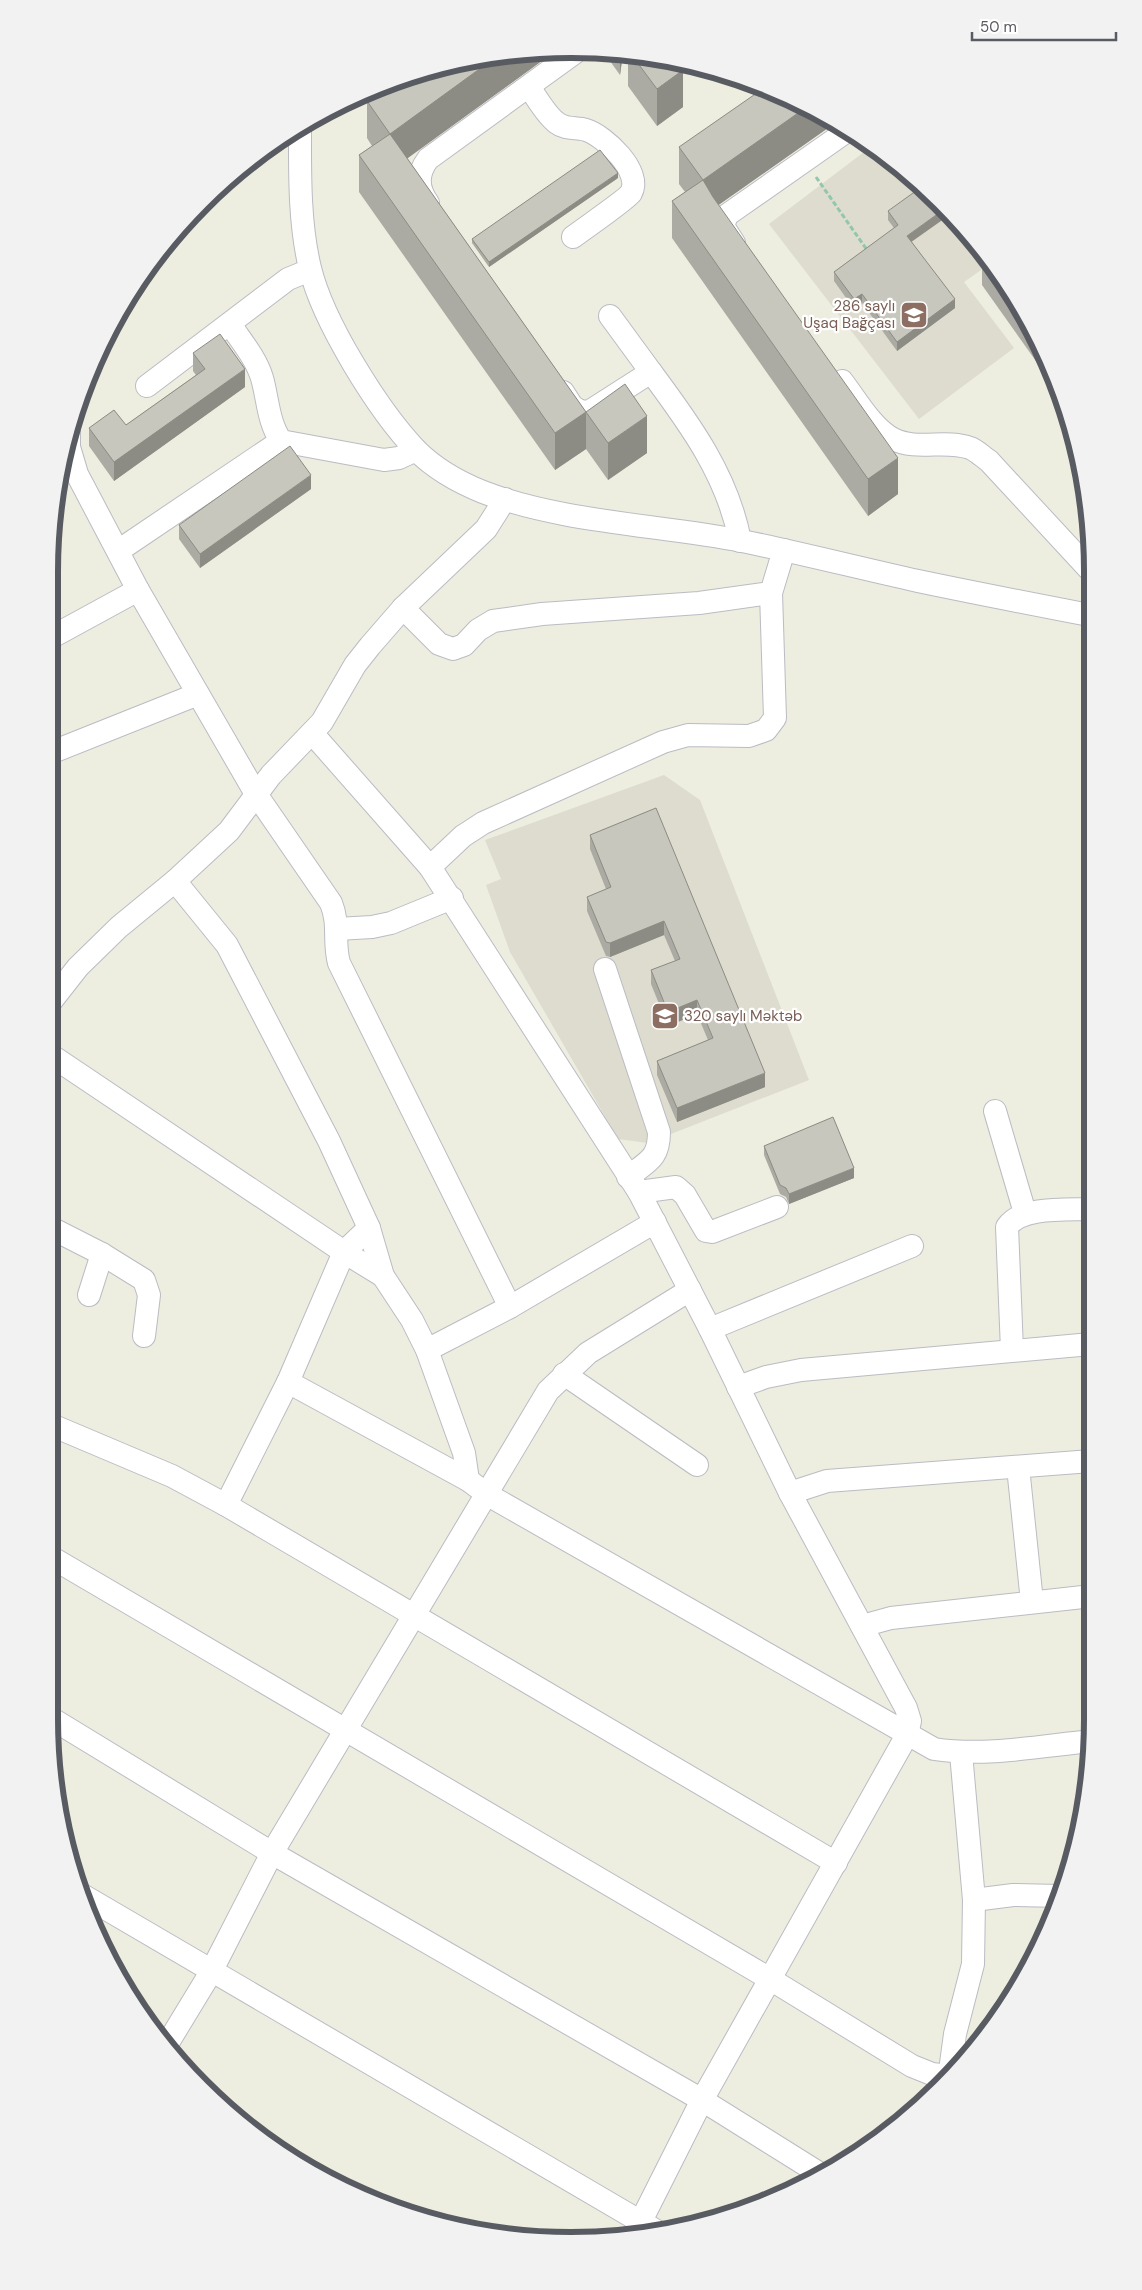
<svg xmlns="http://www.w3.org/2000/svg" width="1142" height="2290" font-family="'DM Sans',sans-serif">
<rect width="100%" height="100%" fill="#edede0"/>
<!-- education -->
<g fill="#dddccf">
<path d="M872 146 889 157 985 253 991 263 964 282 1014 348 919 419 769 224Z"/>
<path d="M664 775 700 800 809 1080 648 1143 618 1139 510 952 486 885 501 879 485 840Z"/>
</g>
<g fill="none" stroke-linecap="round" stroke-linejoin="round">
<!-- minor casing -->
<g stroke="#bbbcc3" stroke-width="24">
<g id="minor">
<path d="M529 87C537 98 546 115 557 123 566 130 576 127 586 130 605 136 643 172 631 193 626 200 582 230 573 237"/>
<path d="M300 126C300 172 299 223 310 268 323 322 378 410 416 450 435 469 458 482 483 492 560 522 660 525 742 541 801 553 859 568 918 581 975 593 1032 604 1089 615"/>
<path d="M428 203C417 188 417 174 428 159L577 51"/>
<path d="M734 243 723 226 727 215 847 131"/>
<path d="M610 316 651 372"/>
<path d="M230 324C241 341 256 358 262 378 268 399 268 422 281 441L384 460 399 458 416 450"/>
<path d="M842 381C856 399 872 428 893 439 917 451 945 439 970 448 976 450 983 457 989 461L1089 569"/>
<path d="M147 386 288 279 310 270"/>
<path d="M563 392 572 406 581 412 590 411 651 372C689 423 728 476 740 541"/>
<path d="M69 430V447L77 474 138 590 256 794 331 903C340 925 333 941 339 963L510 1307"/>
<path d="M118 551 281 441"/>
<path d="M403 608 439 644 453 649 464 645 478 630 493 621 542 614 699 603 771 593"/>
<path d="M50 638 138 590"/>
<path d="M312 733 430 867 639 1192 710 1329 790 1493 906 1708 910 1721 907 1735 702 2100 633 2237"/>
<path d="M50 753 198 694"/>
<path d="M430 867 463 836 483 823 663 742 688 735 749 736 766 730 775 718 771 593 784 550"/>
<path d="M175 881 227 945 329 1141 369 1228 383 1276 412 1320 427 1350 464 1453 468 1480"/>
<path d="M337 929 372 927 391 923 452 898"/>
<path d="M605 969 659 1132C659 1159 648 1161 628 1177"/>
<path d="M49 1004 78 967 119 927 175 881 229 831 271 775 322 722 355 665 370 646 403 608 486 529 505 499"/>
<path d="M49 1054 344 1252 383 1276"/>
<path d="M995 1111 1025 1213"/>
<path d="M639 1192 676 1187 685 1195 706 1231 712 1232 777 1207"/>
<path d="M49 1227 102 1254 144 1280 149 1295 144 1336"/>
<path d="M89 1295 102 1254"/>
<path d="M710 1329 912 1246"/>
<path d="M427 1350 510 1307 655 1222"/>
<path d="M1012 1350 1007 1227C1021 1206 1067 1210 1091 1209"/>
<path d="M564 1374 697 1465"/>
<path d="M288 1382 468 1480 488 1495 934 1749C986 1757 1040 1746 1092 1741"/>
<path d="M738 1387 766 1377 801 1370 1091 1344"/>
<path d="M49 1424 172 1476 226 1505 836 1863"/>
<path d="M1018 1467 1032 1602"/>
<path d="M790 1493 827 1481 1091 1461"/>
<path d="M226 1505 288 1382 344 1252 369 1228"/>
<path d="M49 1556 770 1979 912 2066 932 2074 949 2076"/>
<path d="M862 1626 891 1618 1092 1596"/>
<path d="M49 1717 272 1853 702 2100 822 2175"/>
<path d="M79 1893 660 2233"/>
<path d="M974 1900 1013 1895 1060 1896"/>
<path d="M166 2046 211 1972 272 1853 548 1391 588 1353 690 1290"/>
<path d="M949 2078 955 2034 973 1964 974 1900 961 1753"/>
</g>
</g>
<!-- path -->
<path stroke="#93c7ac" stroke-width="3" stroke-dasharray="5 2.5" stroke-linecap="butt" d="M816 177 867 250"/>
<!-- minor -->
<use href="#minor" stroke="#fff" stroke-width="22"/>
</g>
<!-- wall -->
<g fill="#acaba3">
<path d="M602 50 623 53 620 75Z"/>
<path d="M554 52 407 158 586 412 647 453 608 480 586 449 555 470 359 192V155L372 146 367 138V101L503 53Z"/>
<path d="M628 54 677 62 683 107 657 126 628 86Z"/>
<path d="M802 102 835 123 718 205 898 494 868 516 672 238V201L685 192 679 184V147Z"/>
<path d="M618 178 489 267 472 243V239Z"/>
<path d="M888 211 912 242 955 308 897 351 862 303 854 309 834 281V272L894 228 888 220Z"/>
<path d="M982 250 986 253 1054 371 1060 395 982 285Z"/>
<path d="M193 353 245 387 114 481 89 446V428L126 425 196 375 193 371Z"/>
<path d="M311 489 200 568 179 539V525Z"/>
<path d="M656 808 765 1087 677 1122 657 1075V1061L708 1040 697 1014 668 1026 651 984V970L675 961 664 935 610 957 606 956 587 911V897L606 889 590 849V835Z"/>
<path d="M764 1146 854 1178 789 1204 786 1197 780 1194 764 1155Z"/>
</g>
<!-- shaded-wall -->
<g fill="#8c8b84">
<path d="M554 52 390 171V134L500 54Z"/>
<path d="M620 52 623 53 620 75Z"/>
<path d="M683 70V107L657 126V89Z"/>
<path d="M808 106 835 123 703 216V180Z"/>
<path d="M618 173V178L489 267V262Z"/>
<path d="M943 210 948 216 907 245V236Z"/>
<path d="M862 294V303L854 309V299Z"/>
<path d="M955 299V308L897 351V342Z"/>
<path d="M245 369V387L114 481V462Z"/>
<path d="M586 412V449L555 470V433Z"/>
<path d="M647 416V453L608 480V443Z"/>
<path d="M898 458V494L868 516V479Z"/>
<path d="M311 475V489L200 568V554Z"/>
<path d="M664 921V935L610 957V943Z"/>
<path d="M697 1000V1014L668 1026V1012Z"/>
<path d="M765 1073V1087L677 1122V1108Z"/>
<path d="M854 1168V1178L789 1204V1194Z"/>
</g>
<!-- building -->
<g fill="#c8c7bd" stroke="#8c8b84">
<path d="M500 54 390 134 367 101 403 77Z"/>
<path d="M631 54 677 62 683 70 657 89Z"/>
<path d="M764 88 802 102 808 106 703 180 679 147Z"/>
<path d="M390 134 586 412 555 433 359 155Z"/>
<path d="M600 150 618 173 489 262 472 239Z"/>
<path d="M703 180 713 197 898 458 868 479 672 201Z"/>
<path d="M920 188 943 210 907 236 955 299 897 342 862 294 854 299 834 272 898 225 888 211Z"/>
<path d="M220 334 245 369 114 462 89 428 114 410 126 425 205 369 193 353Z"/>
<path d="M625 384 647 416 608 443 586 412Z"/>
<path d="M290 446 311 475 200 554 179 525Z"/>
<path d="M656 808 765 1073 677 1108 657 1061 713 1038 697 1000 668 1012 651 970 680 959 664 921 610 943 606 942 587 897 611 887 590 835Z"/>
<path d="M833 1117 854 1168 789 1194 786 1188 780 1185 764 1146Z"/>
</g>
<!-- icons -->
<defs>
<g id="school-square" transform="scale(1.4375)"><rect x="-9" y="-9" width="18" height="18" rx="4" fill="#8d6e63" stroke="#fff"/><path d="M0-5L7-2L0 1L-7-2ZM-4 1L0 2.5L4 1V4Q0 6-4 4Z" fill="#fff"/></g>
</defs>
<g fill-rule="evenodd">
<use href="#school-square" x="914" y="315"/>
<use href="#school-square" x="665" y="1016"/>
</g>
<g text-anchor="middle" stroke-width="4.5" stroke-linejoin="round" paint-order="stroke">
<!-- education labels -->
<g font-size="15" fill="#785e54" stroke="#fff" text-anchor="end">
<text x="895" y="311">286 saylı<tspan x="895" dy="17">Uşaq Bağçası</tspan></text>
<text x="684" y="1021" text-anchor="start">320 saylı Məktəb</text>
</g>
</g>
<!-- crop -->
<path d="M0 0H1142V2290H0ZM571 58H571A513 513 0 0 1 1084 571V1719A513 513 0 0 1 571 2232H571A513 513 0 0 1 58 1719V571A513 513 0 0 1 571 58Z" fill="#f2f2f2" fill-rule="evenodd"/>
<path fill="none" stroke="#595b62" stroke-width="6" d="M571 58H571A513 513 0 0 1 1084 571V1719A513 513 0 0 1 571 2232H571A513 513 0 0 1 58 1719V571A513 513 0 0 1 571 58Z"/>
<!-- scale -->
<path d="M972 32v8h144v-8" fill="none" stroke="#595b62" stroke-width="2.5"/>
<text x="980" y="32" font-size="15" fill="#595b62" stroke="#ffffff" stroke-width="4" paint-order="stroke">50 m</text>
</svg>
